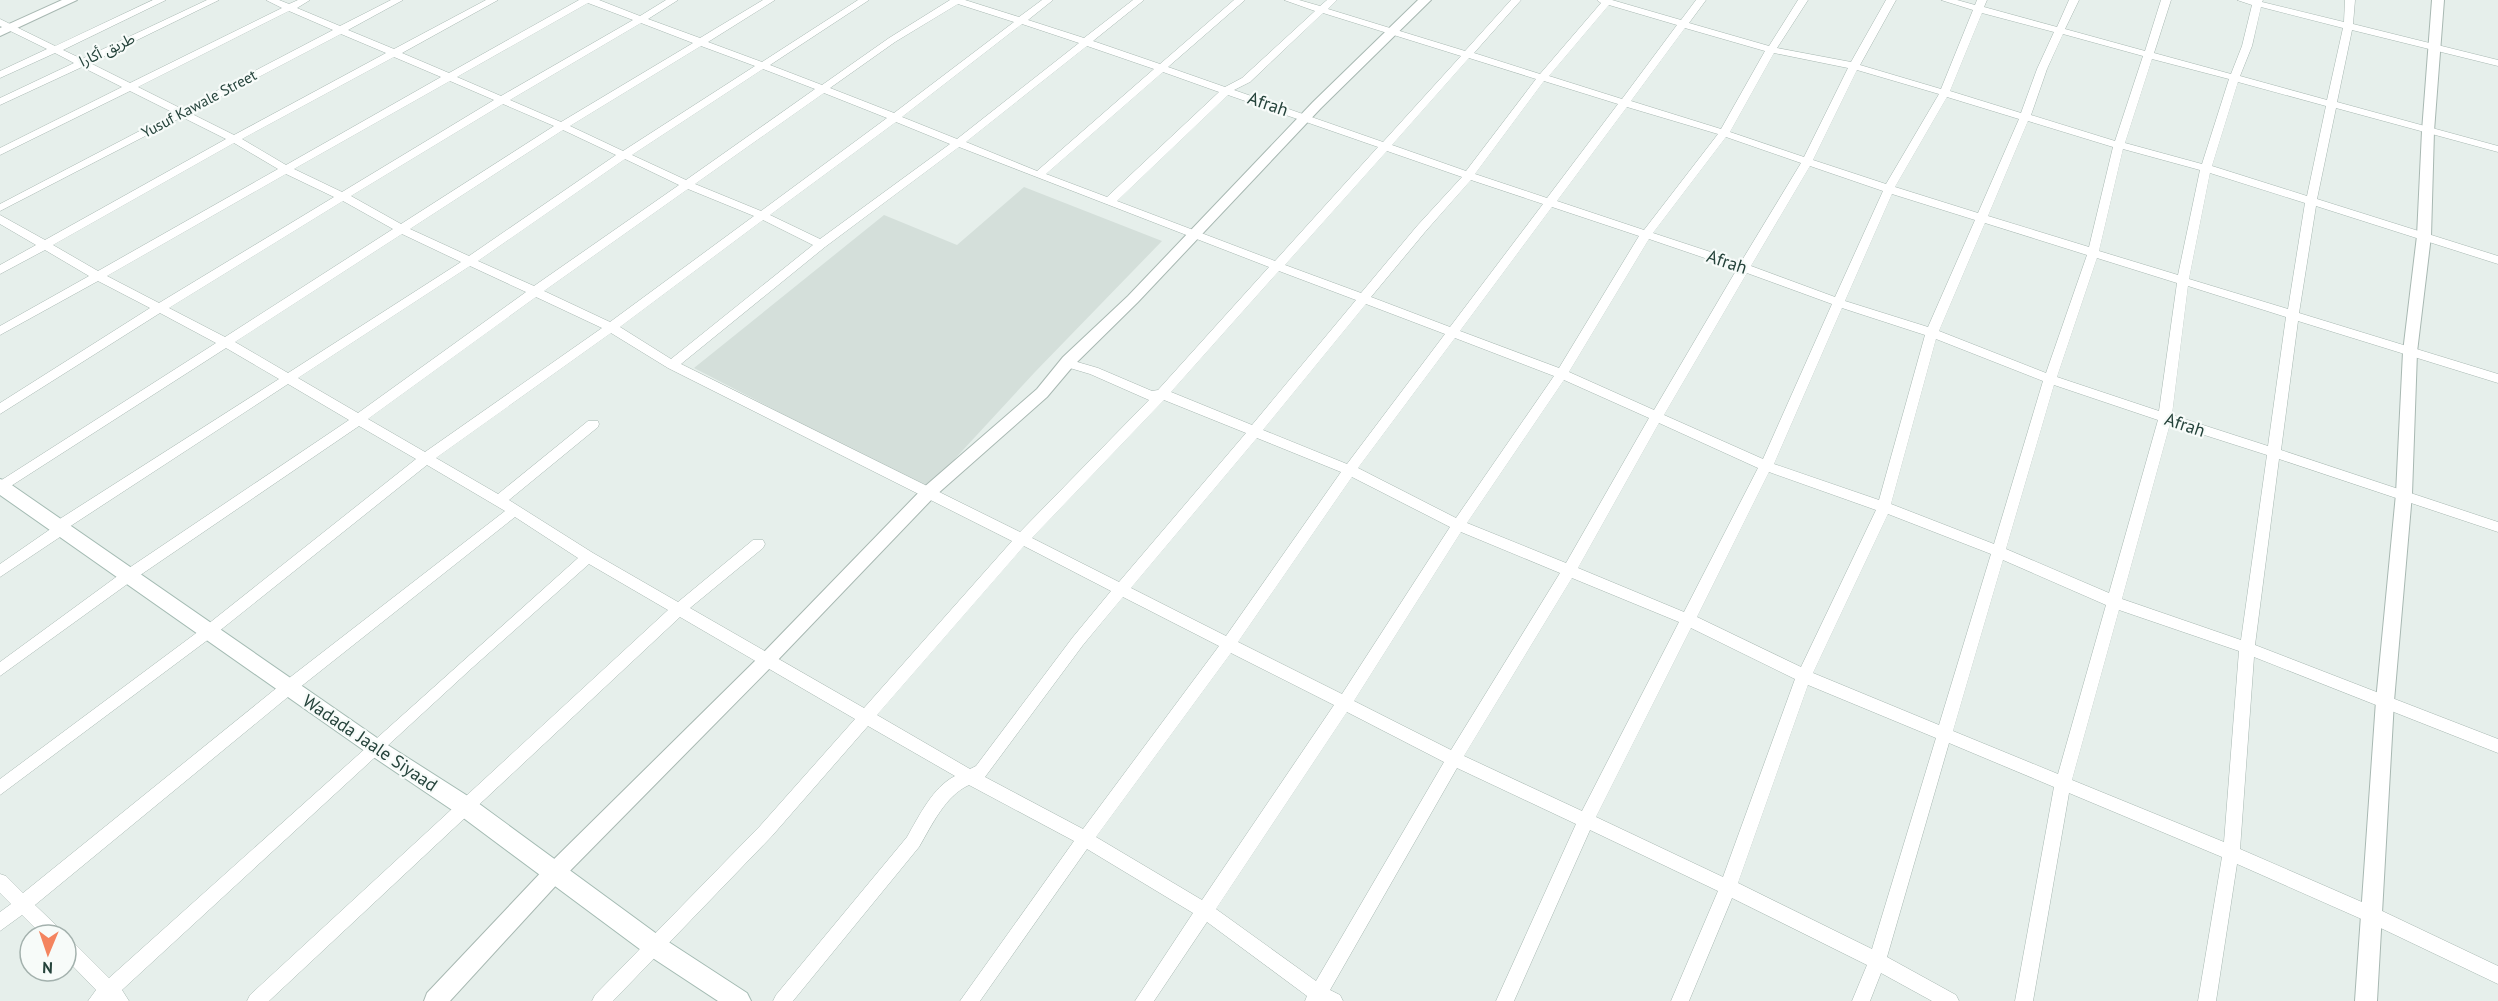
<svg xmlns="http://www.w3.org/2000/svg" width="2498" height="1001" font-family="'PT Sans','Noto Sans Arabic',sans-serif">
<rect width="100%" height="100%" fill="#e6efeb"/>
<!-- built -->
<path fill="#d4dfda" d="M1024 187 1162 241 1035 372 927 489 694 368 884 215 957 245Z"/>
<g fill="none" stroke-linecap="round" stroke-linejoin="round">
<!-- minor casing -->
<g stroke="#a8b8b2" stroke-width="1">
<path id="minor" d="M153 0H166L63 50 82 59 207 0H219L90 63 130 83 282 8 266 0H279L289 4 298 0H310L297 8 340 26 391 0H403L348 30 394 49 486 0H498L402 53 449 73 579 0H599L640 16 666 0H678L648 19 700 38 763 0H775L708 42 762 62 858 0H869L770 65 822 85 889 38 950 0H965L1019 17 1042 0H1053L1028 20 1084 38 1133 0H1144L1093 41 1160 64 1234 0H1245L1168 67 1225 87 1242 78 1315 11 1284 0H1299L1320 6 1327 0H1337L1328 9 1465 51 1511 0H1521L1474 53 1540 74 1601 3 1597 0H1612L1681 20 1696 0H1706L1689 23 1769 46 1798 0H1808L1777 48 1851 62 1886 0H1896L1860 65 1941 89 1973 10 1941 0H1957L1975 5 1977 0H1987L1984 7 2057 27 2069 0H2079L2065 29 2145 51 2161 0H2171L2154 53 2231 74 2242 46 2252 5 2237 0H2263L2262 2 2344 22 2345 0H2355L2353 24 2498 60V66L2352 30 2337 102 2498 146V152L2336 108 2317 199 2498 256V264L2316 206 2299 313 2498 374V383L2298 321 2281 450 2498 522V532L2279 459 2255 645 2498 739V753L2254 657 2240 849 2378 909 2498 966V984L2366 921 2237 864 2216 1001H2198L2222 857 2069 793 2033 1001H2015L2054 787 1949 743 1887 957 1956 995 1959 1001H1932L1881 973 1870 1001H1852L1867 965 1732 898 1689 1001H1671L1718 891 1590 830 1514 1001H1496L1576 824 1457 768 1330 990 1340 995 1343 1001H1305L1307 996 1207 922 1154 1001H1135L1193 913 1087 849 980 1001H960L1074 841 969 785C945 796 932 825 919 847L793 1001H773L776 995 907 837C919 816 933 787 955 776L868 726 772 836 613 1001H592L595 995 760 826 855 719 680 617 269 1001H247L250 995 668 610 589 564 472 668 122 990 129 1001H88L96 990 66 959V939L72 941 109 978 578 558 515 517 294 692 35 905 60 929 63 935H42L22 915 0 931V912L11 904 0 893V874L6 876 23 893 284 682 505 511 427 465 213 636 0 795V779L203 628 416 459 359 426 133 580 0 676V662L123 572 349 420 288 384 66 529 63 535 0 577V564L52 528 55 522 279 379 226 348 0 493V481L216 343 160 313 0 414V403L150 308 98 281 0 335V326L89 276 45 250 0 274V265L36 245 0 224V215L45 240 226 139 182 117 0 211V204L174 113 130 91 0 155V148L122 87 82 67 0 105V98L74 63 55 53 0 78V71L47 49 0 26V19L55 46ZM588 3 633 20 501 96 457 77ZM958 4 1014 22 894 113 830 88 895 42ZM1609 5 1677 25 1622 99 1549 76ZM2261 7 2343 28 2327 100 2240 76 2252 46ZM289 11 333 30 182 109 138 87ZM1323 13 1461 56 1383 142 1234 90 1250 82ZM1982 13 2054 32 2037 69 2021 113 1950 91ZM641 23 693 43 561 122 510 100ZM1022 24 1079 43 957 139 902 117ZM1685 28 1765 51 1721 129 1631 101ZM341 34 386 53 234 135 190 113ZM2063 34 2143 56 2115 141 2031 115 2047 69ZM701 46 755 66 623 151 570 126ZM1087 46 1154 69 1037 171 966 142ZM1774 53 1848 68 1804 157 1730 132ZM394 57 441 77 286 165 242 139ZM1469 58 1536 79 1466 171 1392 145ZM2152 59 2229 79 2202 164 2125 143ZM763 69 815 89 686 180 632 155ZM1857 70 1939 94 1886 184 1813 160ZM1163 72 1219 92 1107 197 1046 174ZM450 81 494 100 342 192 294 169ZM1544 81 1618 104 1547 198 1475 174ZM2238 82 2326 106 2307 196 2212 166ZM824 93 887 118 761 211 695 184ZM1228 95 1378 147 1275 261 1117 201ZM1947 97 2019 119 1978 213 1895 187ZM503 104 554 126 401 224 351 196ZM1627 107 1718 134 1644 230 1557 201ZM2028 121 2113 147 2089 247 1988 216ZM896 122 950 144 820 239 770 215ZM563 130 616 155 469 256 410 229ZM1726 137 1801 163 1741 262 1653 233ZM234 143 278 169 98 271 53 245ZM959 147 1269 267 1158 390 1152 391 1098 368 1067 359 1063 360 1061 363 1063 366 1090 374 1149 400 1020 532 681 364 825 247ZM2123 149 2200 170 2178 275 2099 251ZM1387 151 1462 177 1417 226 1361 293 1285 265ZM625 159 679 185 534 286 478 261ZM1810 166 1883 191 1835 297 1751 266ZM2210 173 2305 203 2288 309 2189 279ZM286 174 334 197 159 303 107 276ZM1471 180 1543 204 1450 327 1371 297 1425 232ZM688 189 754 216 610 322 544 291ZM1892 194 1975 220 1928 327 1845 301ZM343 201 393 229 225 337 169 308ZM1552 207 1639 236 1559 368 1460 331ZM763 220 813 245 671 359 620 327ZM1985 223 2087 255 2046 373 1939 331ZM402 234 461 262 288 373 235 342ZM1649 239 1737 269 1654 410 1569 372ZM2097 258 2177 283 2159 411 2057 377ZM470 266 526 292 358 413 298 378ZM1279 271 1356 300 1252 425 1171 392ZM1747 273 1832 304 1763 459 1664 415ZM2188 286 2286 317 2268 446 2172 415ZM536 297 602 328 425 452 368 419ZM1366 304 1445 334 1347 464 1263 430ZM1842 308 1925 335 1879 500 1774 464ZM611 333 668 368 1012 541 864 708 690 608 763 548 765 544 763 540H753L678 602 593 553 509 500 598 427 599 424 598 421H588L498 494 436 458ZM1455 338 1554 376 1456 518 1358 468ZM1936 339 2043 381 1994 544 1891 504ZM1564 380 1649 418 1566 563 1467 523ZM2054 385 2158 420 2109 593 2006 549ZM1164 400 1246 433 1119 582 1032 538ZM1659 423 1758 468 1684 612 1578 568ZM2170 424 2267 455 2241 640 2122 599ZM1257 438 1341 472 1226 636 1131 588ZM1769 472 1876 510 1801 667 1697 617ZM1352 477 1450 527 1342 694 1238 642ZM1888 514 1991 554 1939 725 1813 673ZM1461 532 1560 573 1451 750 1354 701ZM1024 546 1111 591 1073 637 976 766 970 769 877 715ZM2003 560 2106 605 2058 774 1953 731ZM1572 578 1679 622 1582 811 1464 756ZM1123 597 1219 646 1083 829 985 777 1083 645ZM2119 610 2239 651 2224 842 2072 780ZM1691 628 1795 679 1723 877 1596 817ZM1231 653 1334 705 1202 900 1096 837ZM1808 685 1936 738 1872 949 1738 883ZM1347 712 1444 762 1316 981 1216 909Z"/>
</g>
<!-- tertiary casing -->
<g stroke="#a8b8b2" stroke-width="2">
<g id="tertiary">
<path d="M62 0H77L0 36V28Z"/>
<path d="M1418 0H1431L1321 108 1138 302 1074 365 1047 397 935 496 774 664 561 880 450 1001H424L427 993 547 866 762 654 923 488 1037 389 1063 357 1128 296 1313 102Z"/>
<path d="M2432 0H2444L2434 131 2431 236 2417 352 2412 494 2394 701 2377 1001H2355L2376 701 2396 494 2403 352 2417 236 2422 131Z"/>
</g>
</g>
<!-- secondary casing -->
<g stroke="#a4bbb3" stroke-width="2">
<path id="secondary" d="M0 479 6 481 383 742 474 800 661 937 747 993 751 1001H718L645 953 458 814 369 754 0 495Z"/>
</g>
<!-- minor -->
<use href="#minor" fill="#fff" fill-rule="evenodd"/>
<!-- tertiary -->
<use href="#tertiary" fill="#fff" fill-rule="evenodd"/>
<!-- secondary -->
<use href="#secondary" fill="#fff" fill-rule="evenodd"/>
</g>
<g text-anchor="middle" stroke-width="4.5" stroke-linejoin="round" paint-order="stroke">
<!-- far-street labels -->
<g font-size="15" fill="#24423a" stroke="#f7fbf9">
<text transform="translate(107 50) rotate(-25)" y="5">طريق أكارا</text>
<text transform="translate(199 104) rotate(-28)" y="5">Yusuf Kawale Street</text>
</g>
<!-- street labels -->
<g font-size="18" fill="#24423a" stroke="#f7fbf9">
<text transform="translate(1268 104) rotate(19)" y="6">Afrah</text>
<text transform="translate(1727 262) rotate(18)" y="6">Afrah</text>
<text transform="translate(2185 425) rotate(18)" y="6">Afrah</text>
<text transform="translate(370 743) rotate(34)" y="6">Wadada Jaale Siyaad</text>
</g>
</g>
<!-- north arrow -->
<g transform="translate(48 953) rotate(182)"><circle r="28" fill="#f7fbf9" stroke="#a3b1ad" stroke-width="1.5"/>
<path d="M0-4.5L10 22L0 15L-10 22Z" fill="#f4845f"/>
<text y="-9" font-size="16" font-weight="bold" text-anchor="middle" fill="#24423a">N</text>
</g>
</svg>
